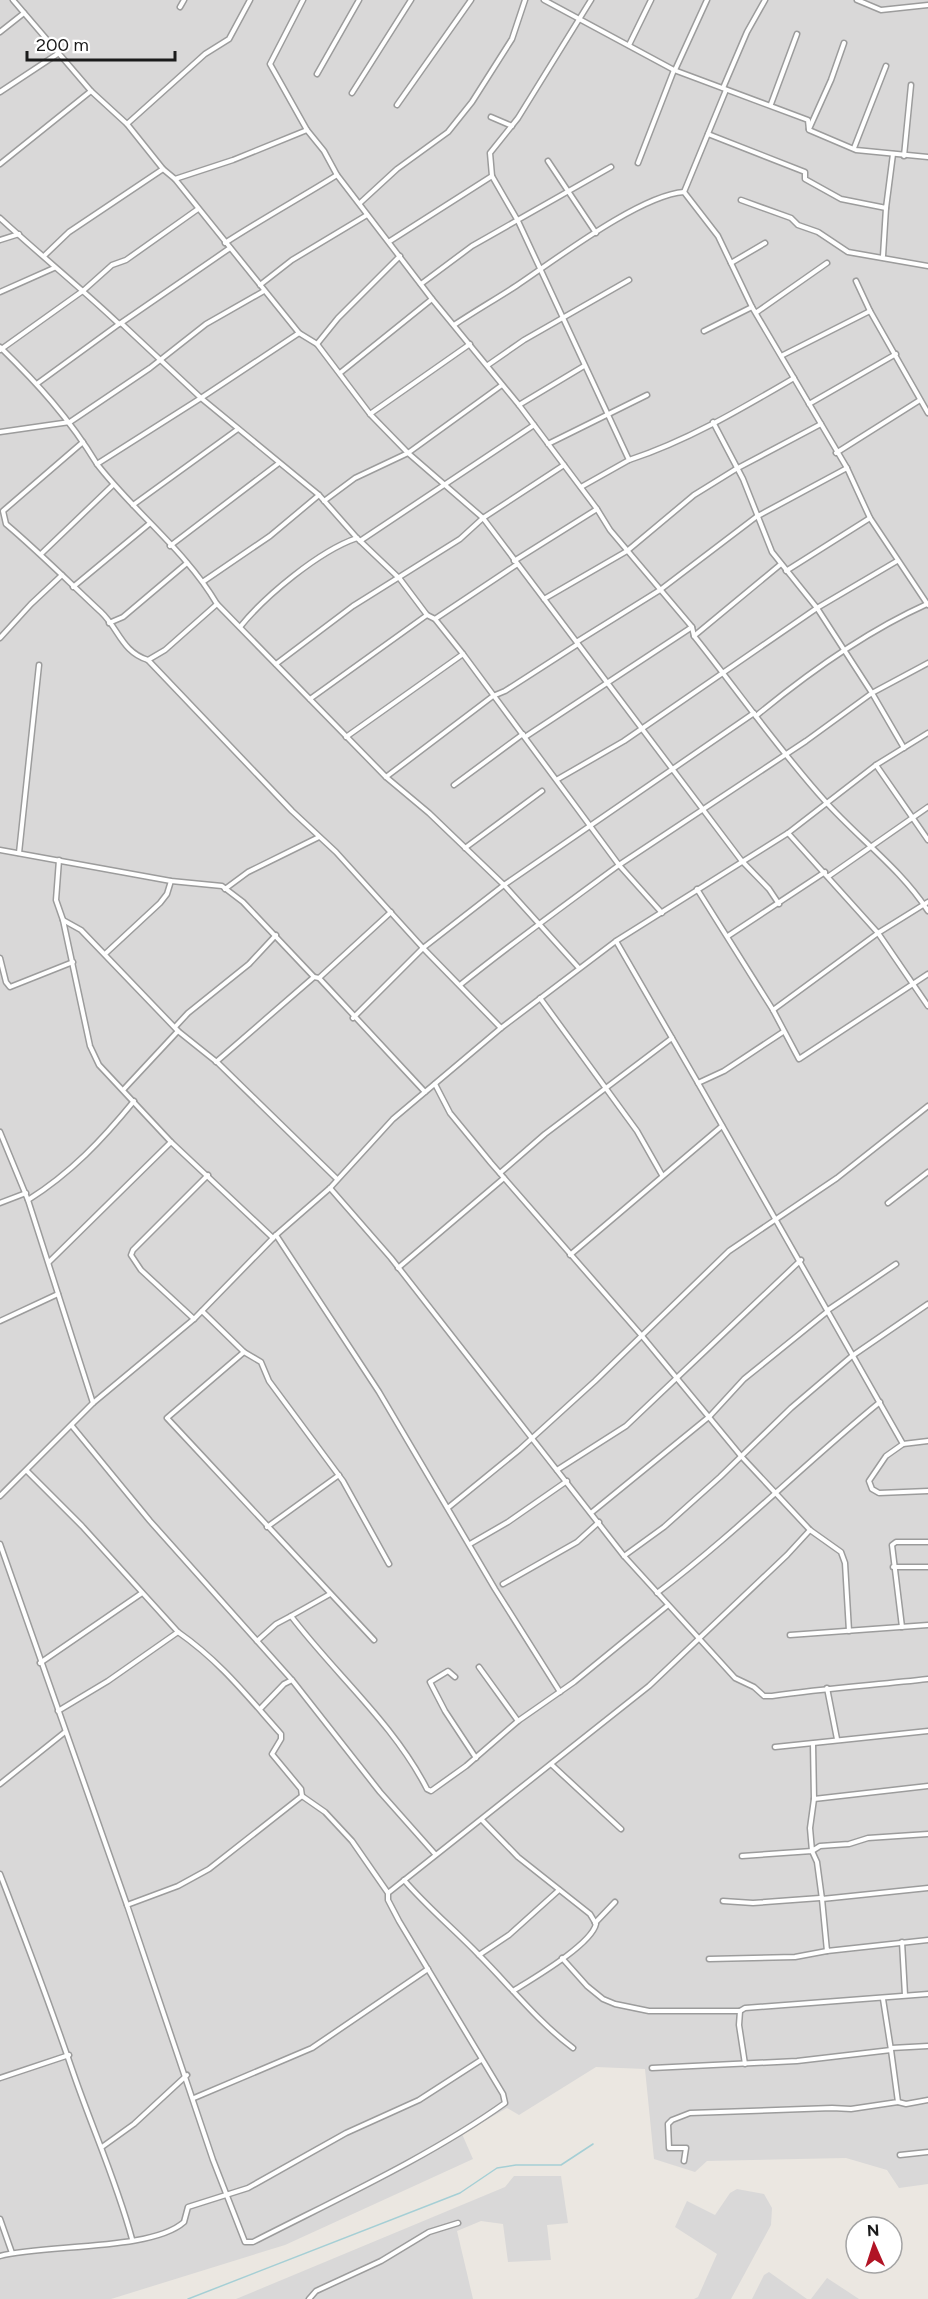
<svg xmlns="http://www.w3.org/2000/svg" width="928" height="2299" font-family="Figtree,sans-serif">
<rect width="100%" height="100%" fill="#ebe7e1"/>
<!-- residential -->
<g fill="#d9d8d8">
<path d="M0 0H928V2184L899 2188 887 2170 846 2158 707 2161 695 2172 654 2159 645 2069 596 2067 519 2115 507 2108 462 2134 473 2159 285 2245 111 2299H0Z"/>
<path d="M514 2176H561L568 2223 547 2225 551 2260 508 2262 503 2224 481 2221 457 2231 473 2299H236L505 2187Z"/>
<path d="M737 2189 764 2194 772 2208 771 2225 731 2299H694L698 2297 717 2254 675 2227 687 2201 715 2215 730 2193Z"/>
<path d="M769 2272 807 2299H752L764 2275Z"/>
<path d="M827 2278 859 2299H811Z"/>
</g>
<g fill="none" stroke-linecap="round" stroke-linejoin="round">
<!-- stream -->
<path stroke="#a5cfd5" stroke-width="1.5" d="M188 2299 460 2193 497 2168 516 2165H561L593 2144"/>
<!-- street casing -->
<g stroke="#9c9c9c" stroke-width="7">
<g id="street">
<path d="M13 0 91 91 127 124 163 169 175 179 299 333 317 344 370 414 408 453 483 518 741 860 769 889 779 904"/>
<path d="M303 0 270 64 307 130 324 151 337 175 432 299 519 405 597 509 610 530 692 627 694 636C738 691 778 749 825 801 858 838 901 869 928 911"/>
<path d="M544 0 674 70 808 120 809 130 856 150 928 157"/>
<path d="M857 0 881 10 928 5"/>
<path d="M180 7 184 0"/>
<path d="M0 32 24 13"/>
<path d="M629 45 651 0"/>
<path d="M675 70 707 0"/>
<path d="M317 74 359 0"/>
<path d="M723 88 747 32 765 0"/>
<path d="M0 92 59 53"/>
<path d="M352 93 411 0"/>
<path d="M771 104 797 34"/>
<path d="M397 105 471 0"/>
<path d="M491 117 512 126"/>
<path d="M127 124 205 54 229 39 250 0"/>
<path d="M809 129 831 80 844 43"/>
<path d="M708 134 805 172V179L841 199 886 208 893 154"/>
<path d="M854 148 886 66"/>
<path d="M904 156 911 85"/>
<path d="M548 161 596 233"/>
<path d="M638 163 674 70"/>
<path d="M0 164 91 91"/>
<path d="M492 176 518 221 629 460 581 487"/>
<path d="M175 179 233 160 307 130"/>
<path d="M684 192 726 90"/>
<path d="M741 200 791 218 798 225 818 232 848 252 928 266"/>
<path d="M360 203 397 169 448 132 472 102 512 39 525 0"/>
<path d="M0 218C39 254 80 287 119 324L121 323 201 398 299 333"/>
<path d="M0 240 19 234"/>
<path d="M390 241 492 176 490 153 518 118 591 0"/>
<path d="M225 243C262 219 300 198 337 175"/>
<path d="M44 256 69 232 163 169"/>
<path d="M883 256 886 208"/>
<path d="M731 263 765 243"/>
<path d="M856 281 870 311"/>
<path d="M421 284 472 246 611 167"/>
<path d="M260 285 292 260 367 215"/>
<path d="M0 292 54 268"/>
<path d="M757 312 827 263"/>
<path d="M121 323 230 248"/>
<path d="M454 325C475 311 496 299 516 286 555 260 640 195 684 192L718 236 752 307 847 468 870 518 928 605"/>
<path d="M704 331 752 307"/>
<path d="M317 344 338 318 400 256"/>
<path d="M0 347C38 384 69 418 97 464"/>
<path d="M0 350 84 290 112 265 126 260 198 209"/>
<path d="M783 355 870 311 928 413"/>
<path d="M488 365 524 340 629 280"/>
<path d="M340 373 432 299"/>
<path d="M38 383 119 324"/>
<path d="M809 404 896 354"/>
<path d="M519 405 584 366"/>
<path d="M370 414 470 344"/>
<path d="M0 432 70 422 150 368 206 324 264 291"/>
<path d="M83 442 3 511 6 524C39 552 70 583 101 612 119 629 122 652 148 660L165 650 217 604"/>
<path d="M548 444 647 395"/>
<path d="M836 453 920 400"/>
<path d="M629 460C687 441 741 409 794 378"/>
<path d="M324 501 355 478 408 453 502 385"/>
<path d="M133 505 238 429"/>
<path d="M360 541 534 425"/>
<path d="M170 546 279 463"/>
<path d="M41 554 113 485"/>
<path d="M514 561 597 509"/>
<path d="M786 571 870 518"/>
<path d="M204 581 270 536 319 495"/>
<path d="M73 587 149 524"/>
<path d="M544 599 627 551 694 495 736 469 821 424"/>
<path d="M435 619 516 565"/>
<path d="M109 623 123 617 187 563"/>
<path d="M240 627C265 596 319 551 357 538"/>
<path d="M694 636 781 564"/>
<path d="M0 638 31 604 62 575"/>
<path d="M578 641 660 590 756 517 847 468"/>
<path d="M148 660 292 811 336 852 423 948 501 1028"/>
<path d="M276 664 353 606 460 539 483 518 564 465"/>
<path d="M310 699 427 615"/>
<path d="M756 716C808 673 865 632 927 604"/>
<path d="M346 737 463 654"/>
<path d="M525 737 692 627"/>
<path d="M904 748 872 693 928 663"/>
<path d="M876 765 928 840"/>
<path d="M386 777 493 696 505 691 578 644"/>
<path d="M558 779 624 741 817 608 897 561"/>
<path d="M454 785 523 734"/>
<path d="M788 833 878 933 928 1006"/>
<path d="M465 848 542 791"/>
<path d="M0 850 171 881 222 886 243 902 314 977 319 978 425 1092"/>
<path d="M19 853 39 665"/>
<path d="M59 860 56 900 63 920 90 1046 99 1065 171 1142 273 1238"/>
<path d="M829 876 928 807"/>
<path d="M225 889 248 872 319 837"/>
<path d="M697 889 773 1010 799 1059 928 974"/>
<path d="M662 913 619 865 806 741 872 693 817 608 772 552 743 479 713 422"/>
<path d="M63 920 81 930 178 1031 218 1063 337 1179"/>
<path d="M728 936 825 872"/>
<path d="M616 941 698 1083"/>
<path d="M105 954 160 903 167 894 171 881"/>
<path d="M0 958 6 982 10 987 73 962"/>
<path d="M319 978 391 912"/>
<path d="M460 985C512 943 566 904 619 865L463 654 435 619 427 615 400 579 357 538 319 495 201 398 97 464C134 512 186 551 217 604L386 777 429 813 504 885 578 967"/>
<path d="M540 998 637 1131 662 1175"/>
<path d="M773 1010 878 933 928 902"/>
<path d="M353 1018 423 948 504 885 754 713"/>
<path d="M175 1027 188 1013 249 964 276 935"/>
<path d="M783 1032 724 1071 698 1083 903 1444 886 1456 869 1481 872 1489 879 1493 928 1491"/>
<path d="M216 1062 314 977"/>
<path d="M435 1084 450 1113 491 1163 642 1336 741 1456 810 1530 841 1552 845 1563 849 1631"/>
<path d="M124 1089 178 1031"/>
<path d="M0 1132 28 1200 93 1403"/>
<path d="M500 1173 545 1134 672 1038"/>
<path d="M330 1188 391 1258 624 1556 735 1678 754 1687 764 1696H772C824 1688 876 1685 928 1679"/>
<path d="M28 1200C71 1173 102 1140 134 1101"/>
<path d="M0 1203 26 1193"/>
<path d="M888 1203 928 1172"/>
<path d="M276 1235 379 1392 495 1589 560 1692"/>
<path d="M570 1255 722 1126"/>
<path d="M49 1262 171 1142"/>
<path d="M398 1268 504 1178"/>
<path d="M828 1310 896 1264"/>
<path d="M202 1311 244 1352 261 1362 269 1381 343 1481 389 1564"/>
<path d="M194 1319 141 1270 131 1255 133 1250 208 1175"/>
<path d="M0 1321 58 1294"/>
<path d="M244 1352 167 1418 374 1640"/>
<path d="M72 1426 150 1521 292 1680 380 1792 435 1854"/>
<path d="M903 1444 928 1441"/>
<path d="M557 1470 626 1426 801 1260"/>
<path d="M27 1471 82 1526 178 1632 108 1681 58 1711"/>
<path d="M0 1496 93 1403 194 1319 276 1235 330 1188 393 1119 501 1028 616 941 788 833 876 765 928 733"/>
<path d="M449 1507 519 1450 595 1381 729 1251 837 1178 928 1106"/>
<path d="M591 1513 710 1416 744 1379 828 1311"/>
<path d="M267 1527 339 1475"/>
<path d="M0 1544 127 1905"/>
<path d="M470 1544 508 1522 567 1481"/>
<path d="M624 1556 664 1527 720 1477 791 1408 852 1356 928 1304"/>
<path d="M893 1567H928"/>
<path d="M503 1584 577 1542 599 1522"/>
<path d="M657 1593C735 1534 804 1464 880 1402"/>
<path d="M330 1594 291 1616C335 1674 394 1724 427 1789L431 1791 466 1766 518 1721 574 1682 667 1606"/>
<path d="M902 1627 892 1545 896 1542H928"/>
<path d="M178 1632C221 1662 247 1696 281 1734V1739L272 1754 301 1789 302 1796"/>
<path d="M790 1635 928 1625"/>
<path d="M257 1641 276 1624 291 1616"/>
<path d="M40 1663 142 1593"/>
<path d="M479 1667 518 1721"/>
<path d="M455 1677 448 1671 430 1682 445 1711 476 1758"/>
<path d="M827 1688 837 1739"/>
<path d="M261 1708 284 1684 292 1680"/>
<path d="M813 1744 814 1799 928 1786"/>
<path d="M775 1747 928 1731"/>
<path d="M552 1765 621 1829"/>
<path d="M0 1784 65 1732"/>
<path d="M814 1799 810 1828 812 1851 820 1846 849 1844 868 1838 928 1834"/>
<path d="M482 1820 518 1857 590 1914 596 1924C591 1945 532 1979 513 1991"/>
<path d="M742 1856 812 1851 817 1862 822 1899 928 1888"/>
<path d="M0 1874C26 1941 51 2008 74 2075 93 2130 117 2183 132 2239"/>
<path d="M404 1880C427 1907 454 1929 479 1955 510 1986 537 2021 573 2048"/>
<path d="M388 1893 352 1841 325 1812 302 1796 209 1869 178 1886 127 1905 213 2160 245 2242H253C335 2200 431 2156 505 2103L503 2094 399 1921 388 1900V1893L649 1686 787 1555 810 1530"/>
<path d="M822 1899 827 1951 928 1940"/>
<path d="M723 1901 753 1903 820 1898"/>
<path d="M595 1923 615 1902"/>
<path d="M902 1942 905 1995"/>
<path d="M479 1955 509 1935 559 1890"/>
<path d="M562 1958 587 1986 603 1999 615 2004 649 2011H740L745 2008 928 1994"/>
<path d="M709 1959 795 1957 827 1951"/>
<path d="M740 2011 739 2025 745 2064"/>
<path d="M891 2048 928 2046"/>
<path d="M652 2068 797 2061 891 2050 883 1999"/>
<path d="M0 2078 69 2055"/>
<path d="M194 2098 312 2048 428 1969"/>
<path d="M898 2102 906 2104 928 2100"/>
<path d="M102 2147 134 2124 187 2075"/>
<path d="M900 2155 928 2152"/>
<path d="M684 2161 686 2148H669L668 2124 672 2120 690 2113 832 2108 851 2109 898 2102 891 2050"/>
<path d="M0 2219 12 2253"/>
<path d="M0 2256C43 2244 152 2251 184 2222L188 2207 248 2188 346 2133 419 2100 481 2060"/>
<path d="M309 2299 316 2291 381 2261 429 2232 458 2223"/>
</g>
</g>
<!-- street -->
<use href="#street" stroke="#fff" stroke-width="4"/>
</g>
<!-- north arrow -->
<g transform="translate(874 2245) rotate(357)"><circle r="28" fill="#ffffff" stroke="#a4a4a4" stroke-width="1.5"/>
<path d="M0-4.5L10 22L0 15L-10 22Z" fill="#b11425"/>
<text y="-9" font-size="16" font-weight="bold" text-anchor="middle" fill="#1b1b1b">N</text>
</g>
<!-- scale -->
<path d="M27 51v9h148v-9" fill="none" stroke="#1b1b1b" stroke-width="3"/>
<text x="36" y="51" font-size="18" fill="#1b1b1b" stroke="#ffffff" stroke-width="4.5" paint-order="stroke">200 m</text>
</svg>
